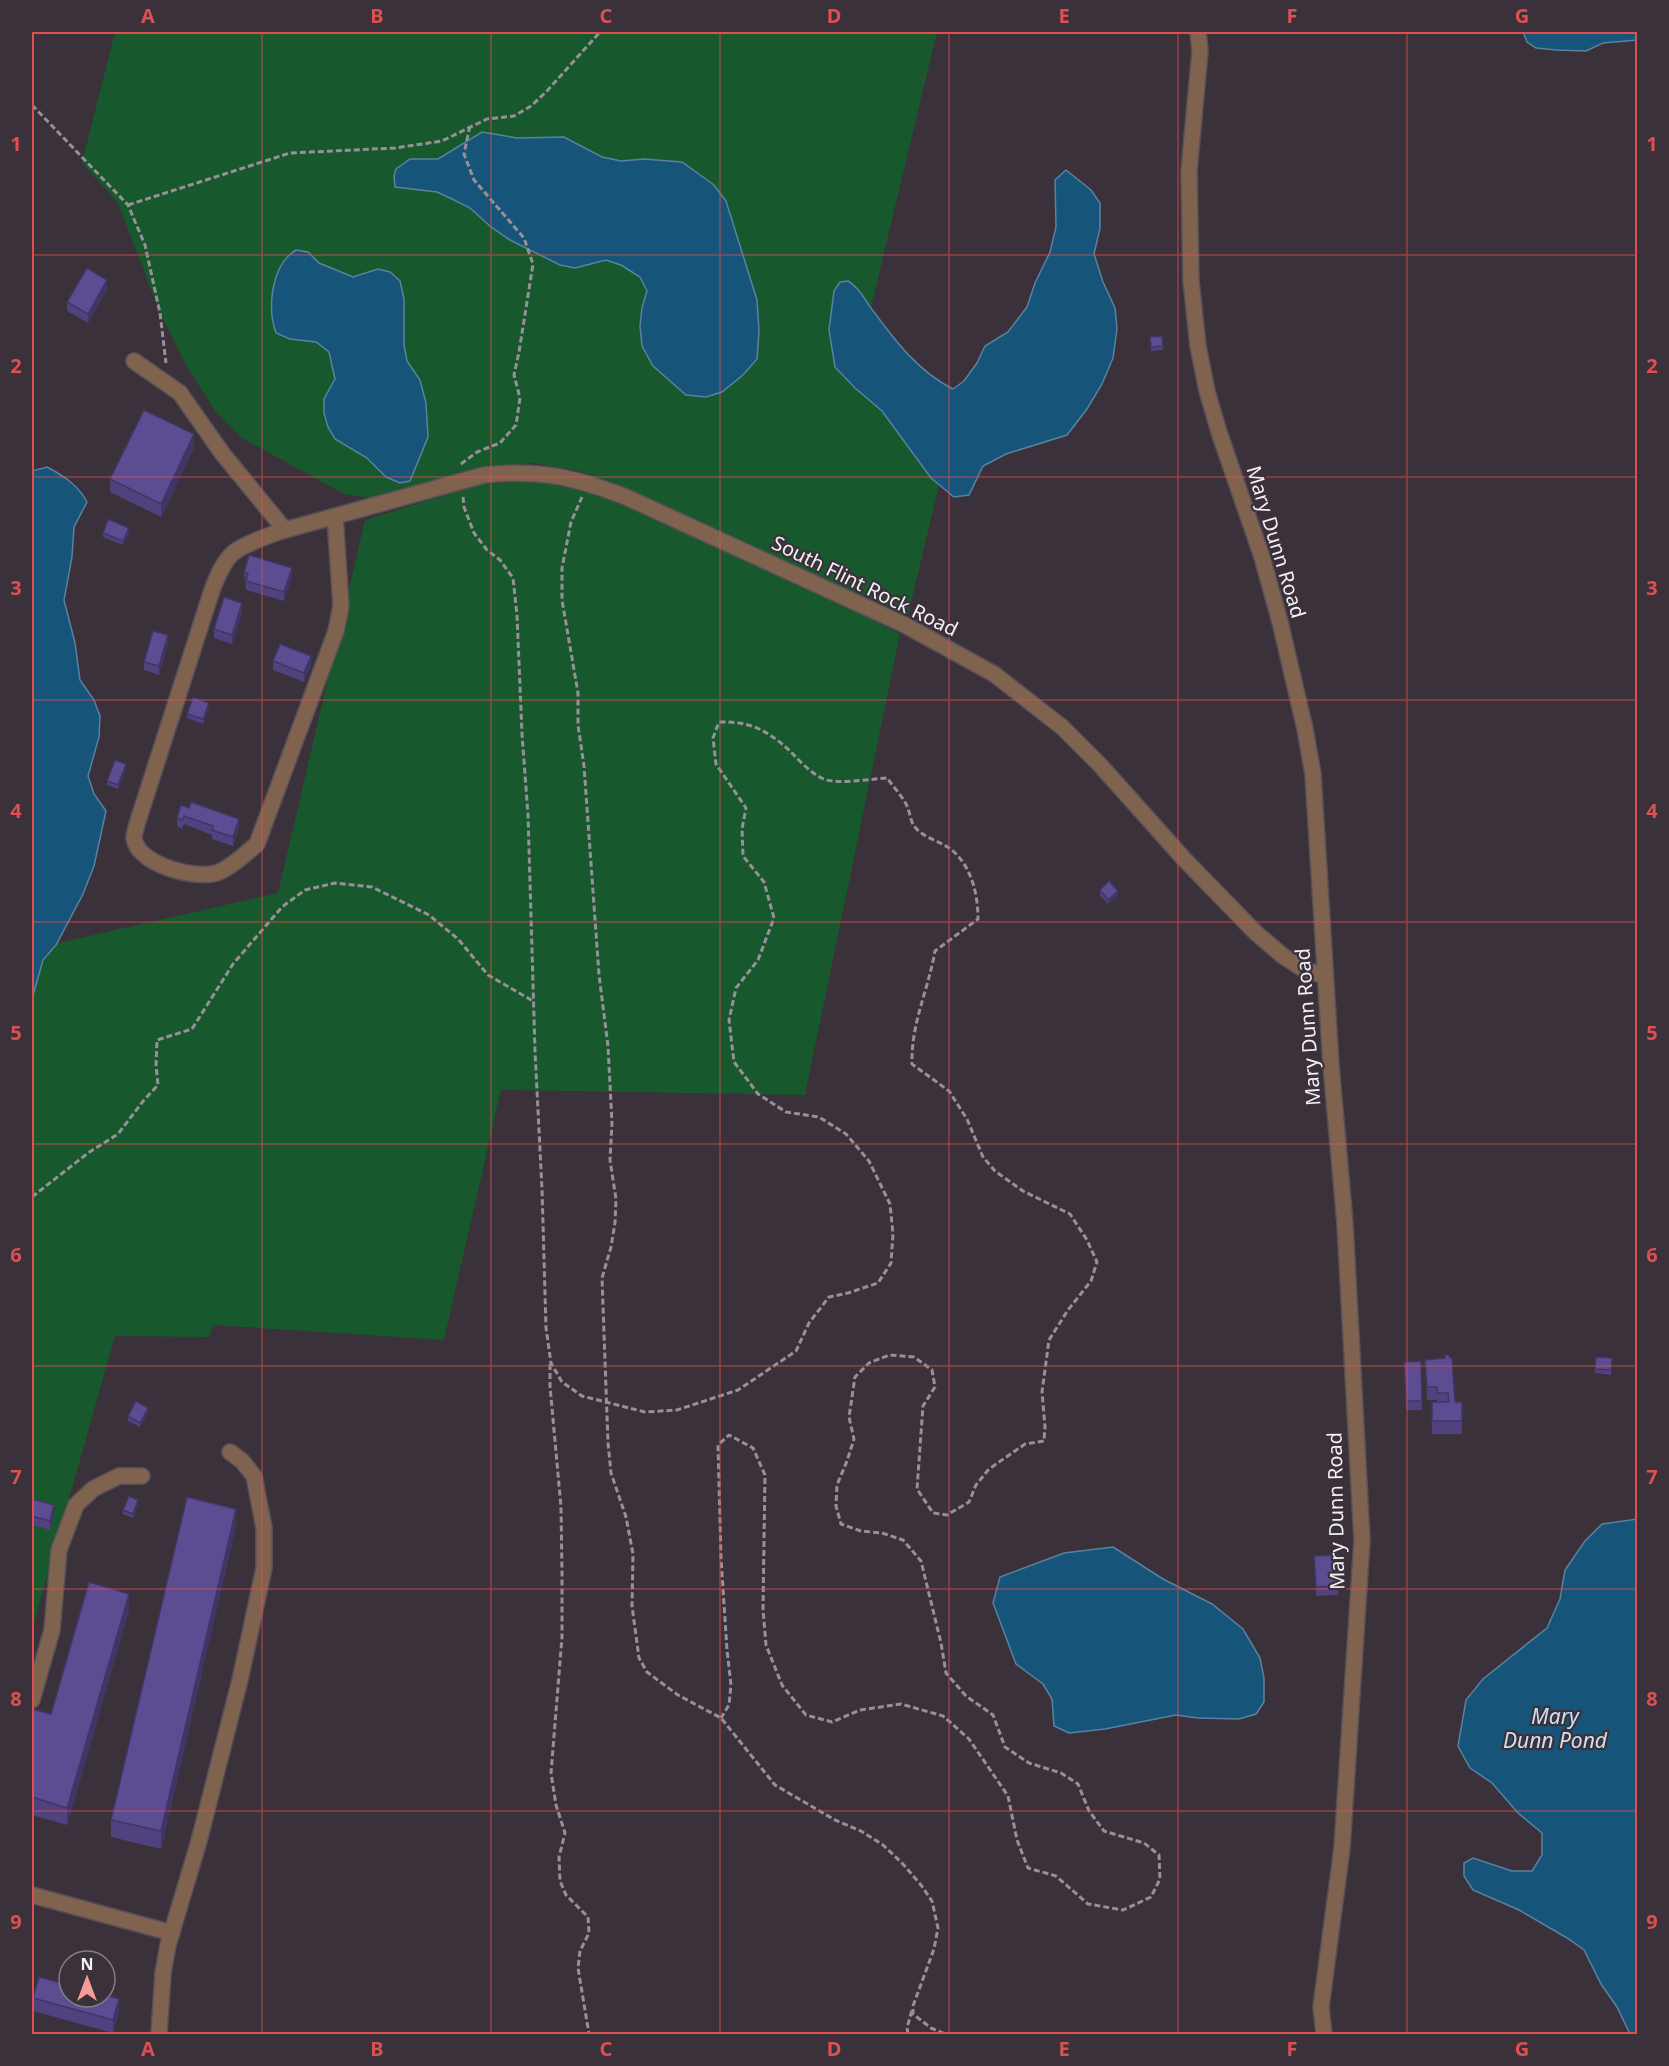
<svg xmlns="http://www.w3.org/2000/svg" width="1669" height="2066" font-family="'Noto Sans',sans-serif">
<rect width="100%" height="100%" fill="#3a313b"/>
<!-- green -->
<g fill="#18582d">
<path d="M115 32H937L856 370 960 398 908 615 697 524 623 487 579 471 534 463 475 470 372 498 344 494 242 438 215 411 186 365 160 313 118 203 82 163Z"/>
<path d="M519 481 554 482 577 487 634 510 836 601 900 634 805 1095 501 1090 444 1340 213 1325 209 1337 115 1336 32 1630V949L278 893 365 520 478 485Z"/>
</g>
<!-- water -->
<g fill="#17547a" stroke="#5a829f" stroke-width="1.5">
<path d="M1523 32H1637V40L1603 43 1586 51 1556 50 1536 48 1527 42Z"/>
<path d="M482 132 517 138 564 137 602 157 621 161 644 159 682 162 714 185 726 201 757 300 759 331 757 359 743 375 722 392 706 397 686 395 653 366 642 346 640 326 642 308 647 291 640 277 621 265 606 260 575 268 560 265 510 240 491 227 470 208 452 199 437 192 395 187 394 176 396 169 410 159H438Z"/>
<path d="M1066 170 1091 190 1100 203V228L1094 254 1103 282 1115 308 1117 329 1113 358 1102 384 1087 409 1067 435 1006 454 983 466 969 495 954 497 931 478 882 411 855 388 835 367 829 330 834 291 840 282 848 281C860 288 865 301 874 312 896 342 919 372 953 389L964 381 977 363 985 346 1008 332 1027 307 1035 283 1050 252 1056 227 1055 180Z"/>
<path d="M296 250 308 252 319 263 353 277 378 269 390 272 400 281 404 299V345L407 361 420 380 426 403 428 437 410 481 400 483 386 477 367 458 335 439 328 427 324 413V399L335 379 329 352 316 342 290 339 276 333C267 308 271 265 296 250Z"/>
<path d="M47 467C64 476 78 485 87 502L74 527 72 557 64 600 75 643 80 680 94 700 100 716 99 737 88 776 94 794 106 811 94 866 83 894 56 945 43 960 32 999V471Z"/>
<path d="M1637 1519 1638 2034H1630L1617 2007 1601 1984 1584 1950 1567 1938 1519 1910 1473 1890 1464 1876V1863L1473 1858 1512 1871H1532L1542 1855V1833L1518 1813 1492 1783 1470 1768 1458 1746 1466 1700 1483 1679 1547 1628 1560 1599 1565 1570 1585 1541 1602 1524Z"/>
<path d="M1113 1547 1163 1579 1212 1604 1243 1629 1260 1658 1264 1678V1702L1256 1714 1239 1719 1198 1718 1176 1715 1105 1729 1069 1733 1054 1726 1052 1699 1043 1684 1016 1664 993 1603 1000 1577 1064 1553Z"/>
</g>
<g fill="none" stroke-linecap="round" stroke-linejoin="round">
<!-- minor casing -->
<g stroke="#584f59" stroke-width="18">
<g id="minor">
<path d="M1198 32 1200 51 1189 171 1191 281 1198 346 1207 391 1219 432 1262 557 1280 622 1305 729 1313 774 1331 1065 1345 1224 1362 1540 1342 1848 1321 2007 1324 2034"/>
<path d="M134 361 180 393 222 453 285 530C272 534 238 546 230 556 221 566 217 578 212 590L137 824C136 828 134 834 134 838 137 865 198 881 219 872 233 866 245 854 257 844L336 631 341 606 335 517"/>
<path d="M285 530 484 475C540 469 574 477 626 497L905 625 994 674 1062 727 1101 766 1184 859 1256 933 1283 956 1303 969 1325 976"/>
<path d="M32 1700 52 1630 59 1550 76 1505 93 1489 119 1476H142"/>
<path d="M32 1895 172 1933"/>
<path d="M159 2034 163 1973 168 1945 199 1841 240 1680 264 1568V1528L254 1476 242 1461 230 1452"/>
</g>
</g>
<!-- path -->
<g stroke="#989099" stroke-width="3" stroke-dasharray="6 3" stroke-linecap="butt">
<path d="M32 105 128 205 145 245 160 313 166 363"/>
<path d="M128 205 290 153 395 148 442 141 487 119 514 116 531 106 547 91 600 32"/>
<path d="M461 464 477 452 500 443 516 425 520 398 514 375 519 352 533 264 524 238 474 180 464 154 470 125"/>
<path d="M463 497 464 507 474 533 487 550 500 560 513 578 517 615 522 734 528 815 535 1051 542 1189 546 1328 551 1363 562 1382 582 1396 645 1412 677 1410 738 1390 796 1351 809 1323 829 1297 848 1293 878 1283 891 1263 893 1234 890 1204 869 1161 846 1134 819 1117 786 1112 758 1094 734 1062 729 1020 736 988 758 960 774 918 764 882 743 856 742 829 746 808 716 764 713 738 719 722C750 721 767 730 790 751 800 761 812 775 826 780 843 784 870 779 887 778 893 786 901 795 906 804 910 811 910 820 914 826 924 839 942 841 953 851 972 868 978 895 978 919L935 951C928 991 911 1023 912 1064L949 1091 967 1119 983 1157 995 1171 1023 1191 1070 1214 1087 1240 1097 1262 1091 1281 1068 1310 1049 1340 1042 1392 1045 1427 1044 1441 1025 1444 989 1469 976 1485 969 1502 947 1515 933 1513 917 1489 923 1406 935 1387 932 1370 914 1357 889 1355 869 1363 855 1377 849 1417 854 1439 847 1461 837 1485 836 1506 841 1524 861 1531 882 1533 903 1540 921 1561 941 1643 946 1673 966 1696 993 1715 1005 1747 1029 1763 1061 1773 1078 1784 1089 1811 1104 1831 1144 1843 1159 1855 1160 1879 1151 1897 1123 1910 1088 1904 1056 1876 1028 1868 1017 1840 1008 1796 969 1739 943 1716 901 1704 860 1710 832 1722 806 1715 782 1685 766 1645 763 1609 765 1475 753 1448 729 1435 718 1445 721 1558 727 1650 731 1685 729 1705 721 1718"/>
<path d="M582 497 571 522 562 568V600L578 693V725L584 766 599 975 608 1046 612 1123 610 1160 616 1199 615 1223 611 1247 602 1278 608 1443 611 1473 626 1517 633 1554 632 1606 639 1658 647 1672 663 1684 678 1695 721 1718 775 1785 835 1820 861 1831 883 1845 902 1863 921 1885 932 1901 938 1928 934 1949 913 2006V2014L931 2028 945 2034"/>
<path d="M32 1197 88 1153 118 1134 144 1100 158 1085 156 1065 157 1040 192 1029 233 964 282 907 305 890 335 883 372 887 429 915 458 939 488 975 533 1001"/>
<path d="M550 1364V1386L561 1507 562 1572V1637L551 1773 556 1805 565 1833 559 1857 560 1881 566 1895 588 1917 589 1933 580 1951 578 1968 589 2034"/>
<path d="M908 2034 907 2028 912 2010"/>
</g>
<!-- minor -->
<use href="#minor" stroke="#7f634e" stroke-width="15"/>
</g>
<!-- wall -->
<g fill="#4f427e">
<path d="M107 289 88 323 67 311V302Z"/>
<path d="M1162 336 1163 350 1151 351 1150 337Z"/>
<path d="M194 448 161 517 110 492V479Z"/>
<path d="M129 532 123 545 103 537V533Z"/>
<path d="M244 572 292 576 284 601 246 590Z"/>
<path d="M242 612 232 644 214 638V629Z"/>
<path d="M168 644 159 675 144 670V662Z"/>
<path d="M273 661 311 665 304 682 273 670Z"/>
<path d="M209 707 203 724 187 718V714Z"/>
<path d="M126 768 118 789 107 785V781Z"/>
<path d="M181 805 239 827 233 846 212 839V835L184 824 182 829 177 826V818Z"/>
<path d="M1100 890 1118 895 1108 904 1100 895Z"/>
<path d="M1612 1358 1611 1375 1595 1373V1369Z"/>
<path d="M1425 1360 1455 1402H1462V1434H1432V1402H1437V1400H1427Z"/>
<path d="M1421 1361 1422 1410H1406L1404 1362Z"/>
<path d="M148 1412 140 1427 128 1421V1416Z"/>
<path d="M32 1503 54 1513 50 1530 32 1525Z"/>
<path d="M138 1505 133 1518 123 1514V1510Z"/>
<path d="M236 1526 161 1849 111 1837V1820Z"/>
<path d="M1337 1555 1338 1595 1316 1596 1314 1556Z"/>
<path d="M129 1611 67 1825 32 1815V1709L51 1714Z"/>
<path d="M33 1998 119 2012 113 2033 33 2011Z"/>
</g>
<!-- shaded-wall -->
<g fill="#403666">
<path d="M107 280V289L88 323V314Z"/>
<path d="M194 434V448L161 517V504Z"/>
<path d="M129 528V532L123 545V541Z"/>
<path d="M292 568V576L284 601V592Z"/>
<path d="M242 603V612L232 644V635Z"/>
<path d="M168 635V644L159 675V666Z"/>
<path d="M311 656V665L304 682V673Z"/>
<path d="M209 703V707L203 724V719Z"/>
<path d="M126 764V768L118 789V785Z"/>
<path d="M239 819V827L233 846V837Z"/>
<path d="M1118 891V895L1108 904V900Z"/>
<path d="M148 1408V1412L140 1427V1423Z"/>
<path d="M138 1500V1505L133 1518V1514Z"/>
<path d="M54 1505V1513L50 1530V1521Z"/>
<path d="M236 1509V1526L161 1849V1831Z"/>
<path d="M129 1594V1611L67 1825V1808Z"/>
<path d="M34 1934V1952L32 1959V1941Z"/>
<path d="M119 1999V2012L113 2033V2020Z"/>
</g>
<!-- building -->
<g fill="#5c4d92" stroke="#403666" stroke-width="1.5">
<path d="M87 268 107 280 88 314 67 302Z"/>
<path d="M1162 336 1163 346 1151 347 1150 337Z"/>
<path d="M144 410 194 434 161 504 110 479Z"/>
<path d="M108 519 129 528 123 541 103 533Z"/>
<path d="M249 555 292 568 284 592 246 581 248 573 244 572Z"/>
<path d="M224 597 242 603 232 635 214 629Z"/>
<path d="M153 631 168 635 159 666 144 662Z"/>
<path d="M280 644 311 656 304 673 273 661Z"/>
<path d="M193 697 209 703 203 719 187 714Z"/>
<path d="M115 760 126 764 118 785 107 781Z"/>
<path d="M191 802 239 819 233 837 212 830 213 826 184 816 182 820 177 818 181 805 189 808Z"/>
<path d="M1109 881 1118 891 1108 900 1100 890Z"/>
<path d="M1445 1355H1449L1450 1358H1452L1455 1402H1462V1421H1432V1402H1449L1448 1393H1437V1387H1427L1425 1360 1445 1358Z"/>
<path d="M1596 1357 1612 1358 1611 1370 1595 1369Z"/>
<path d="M1421 1361 1422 1401H1406L1404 1362Z"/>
<path d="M136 1401 148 1408 140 1423 128 1416Z"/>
<path d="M129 1496 138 1500 133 1514 123 1510Z"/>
<path d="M187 1497 236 1509 161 1831 111 1820Z"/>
<path d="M33 1499 54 1505 50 1521 32 1516V1503Z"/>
<path d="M1337 1555 1338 1586 1316 1587 1314 1556Z"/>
<path d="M89 1582 129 1594 67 1808 32 1797V1709L51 1714Z"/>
<path d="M39 1977 69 1985V1997H105V1995L119 1999 113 2020 33 1998Z"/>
</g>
<!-- grid -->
<path fill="none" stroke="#dc5051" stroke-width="1.5" stroke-opacity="0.55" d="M262 32V2034M491 32V2034M720 32V2034M949 32V2034M1178 32V2034M1407 32V2034M32 255H1638M32 477H1638M32 700H1638M32 922H1638M32 1144H1638M32 1366H1638M32 1589H1638M32 1811H1638"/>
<g text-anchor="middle" stroke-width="4.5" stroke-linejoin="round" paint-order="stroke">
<!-- street labels -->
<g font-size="20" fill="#f5eff6" stroke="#3a313b">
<text transform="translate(1276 542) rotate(73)" y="7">Mary Dunn Road</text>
<text transform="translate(865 586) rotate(26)" y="7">South Flint Rock Road</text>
<text transform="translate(1308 1027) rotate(-94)" y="7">Mary Dunn Road</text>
<text transform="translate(1336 1511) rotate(-91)" y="7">Mary Dunn Road</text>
</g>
<!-- water labels -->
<g font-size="21" font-style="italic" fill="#cfe1ef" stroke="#3a313b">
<text x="1555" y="1724">Mary<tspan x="1555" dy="24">Dunn Pond</tspan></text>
</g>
</g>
<!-- border -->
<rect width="1669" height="2066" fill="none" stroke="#3a313b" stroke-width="66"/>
<!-- north arrow -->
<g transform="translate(87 1979)"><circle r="28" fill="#3a313b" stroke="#857d86" stroke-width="1.5"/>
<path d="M0-4.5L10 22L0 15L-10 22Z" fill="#f59b9c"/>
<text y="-9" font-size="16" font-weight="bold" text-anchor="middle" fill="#f5eff6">N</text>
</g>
<rect x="33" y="33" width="1603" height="2000" fill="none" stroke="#dc5051" stroke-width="2"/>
<g font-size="20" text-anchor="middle" font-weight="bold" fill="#dc5051">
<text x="148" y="23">A</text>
<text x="377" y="23">B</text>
<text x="606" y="23">C</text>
<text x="834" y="23">D</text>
<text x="1064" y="23">E</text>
<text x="1292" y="23">F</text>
<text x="1522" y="23">G</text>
<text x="16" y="151">1</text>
<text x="1652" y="151">1</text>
<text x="16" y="373">2</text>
<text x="1652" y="373">2</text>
<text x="16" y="595">3</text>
<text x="1652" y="595">3</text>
<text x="16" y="818">4</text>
<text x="1652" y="818">4</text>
<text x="16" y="1040">5</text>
<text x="1652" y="1040">5</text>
<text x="16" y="1262">6</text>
<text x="1652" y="1262">6</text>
<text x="16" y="1484">7</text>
<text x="1652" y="1484">7</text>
<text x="16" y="1706">8</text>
<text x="1652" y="1706">8</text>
<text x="16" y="1929">9</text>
<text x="1652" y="1929">9</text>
<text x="148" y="2056">A</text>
<text x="377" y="2056">B</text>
<text x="606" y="2056">C</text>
<text x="834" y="2056">D</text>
<text x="1064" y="2056">E</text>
<text x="1292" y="2056">F</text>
<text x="1522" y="2056">G</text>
</g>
</svg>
